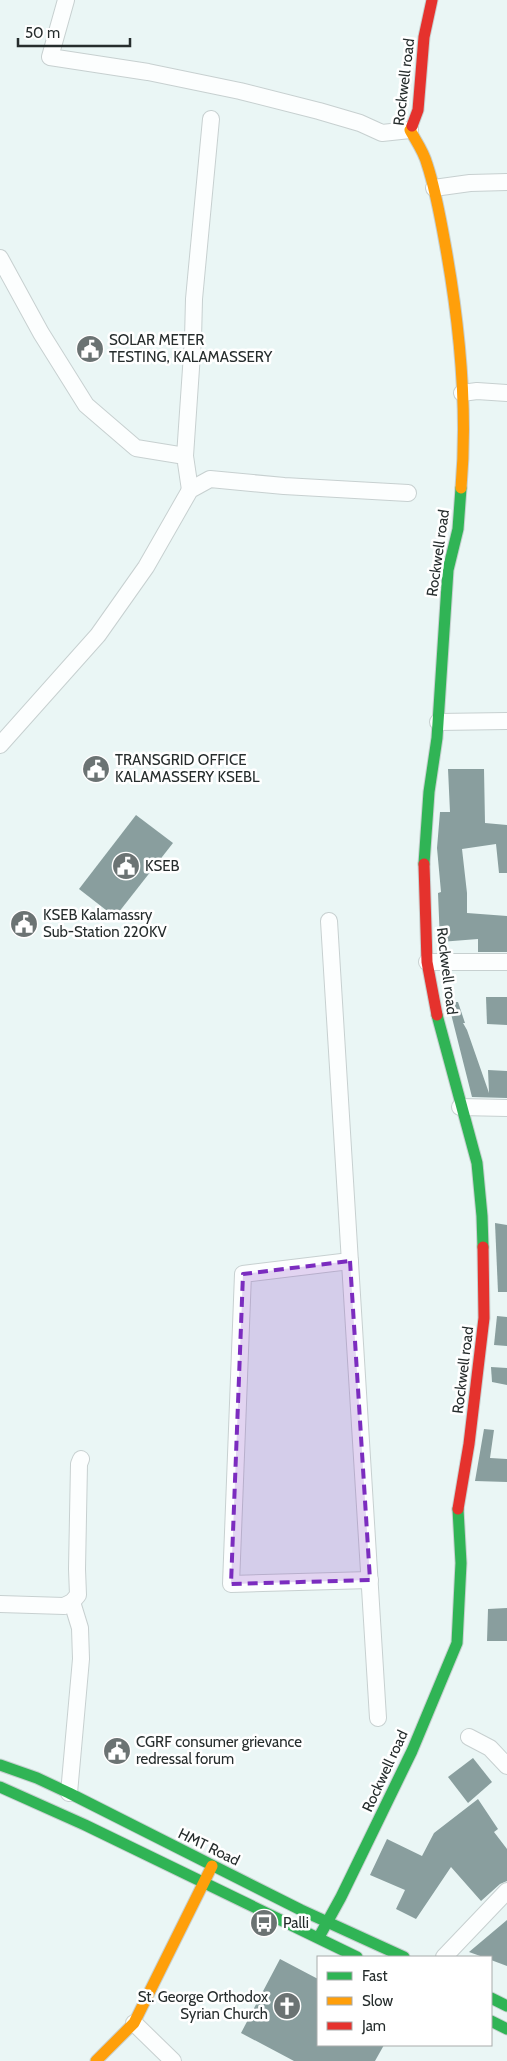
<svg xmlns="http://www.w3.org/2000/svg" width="507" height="2061" font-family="Cabin,sans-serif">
<rect width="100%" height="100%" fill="#eaf6f5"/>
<!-- building -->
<g fill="#899e9e">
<path d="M448 769H484L485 823 507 825V873H499L496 844 462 849 467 893V913L507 916V952H478V939L440 942 438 893 441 892 437 848 440 812H450Z"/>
<path d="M136 815 173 843 115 917 79 889Z"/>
<path d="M486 997H507V1025L487 1024Z"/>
<path d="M448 1002H458L465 1023H463L467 1030 489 1093 488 1070 507 1071V1098L472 1097Z"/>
<path d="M495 1223 507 1225V1292H498Z"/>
<path d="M497 1316 507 1317V1346L494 1345Z"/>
<path d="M491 1367 507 1368V1385L492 1382Z"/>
<path d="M484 1429 494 1430 490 1458 507 1459V1482L475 1481Z"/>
<path d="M507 1608V1641H487L488 1609Z"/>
<path d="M473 1758 492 1782 468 1803 448 1777Z"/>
<path d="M478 1799 498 1829 494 1832 507 1849V1881L500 1884 481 1901 451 1867 416 1919 396 1909 405 1890 370 1875 387 1839 422 1856 434 1833Z"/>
<path d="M507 1920V1966L491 1960V1957H483L469 1952Z"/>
<path d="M280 1959 318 1979V2045H384L375 2061H294L241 2033Z"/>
</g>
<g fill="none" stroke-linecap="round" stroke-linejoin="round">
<!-- street casing -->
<g stroke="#c7d0d0" stroke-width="18">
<g id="street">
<path d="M66 0 50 57 148 72 240 91 319 111 360 123 382 133 410 130"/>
<path d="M434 188 470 183 507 182"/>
<path d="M0 258 41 333 86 405 136 448 185 456 190 490"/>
<path d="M462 393 477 391 507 393"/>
<path d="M185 456 193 339 194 299 211 119"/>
<path d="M438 722 507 721"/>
<path d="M0 745 98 635 146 567 190 490 210 479 284 486 408 493"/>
<path d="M329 921 378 1718"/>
<path d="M427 962H507"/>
<path d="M460 1107 507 1108"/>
<path d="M350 1261 243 1274 231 1584 370 1580"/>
<path d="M0 1604 64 1606 72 1602 78 1595 77 1569 79 1464 81 1459"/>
<path d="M469 1737 490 1748 507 1766"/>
<path d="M69 1793 81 1659 80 1628 72 1602"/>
<path d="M444 1957 507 1891"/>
<path d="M134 2023 173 2061"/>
</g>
</g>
<!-- fast casing -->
<g stroke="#c7d0d0" stroke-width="13">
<g id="fast">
<path d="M424 864 429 792 437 738 448 570 458 529 461 488"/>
<path d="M437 1015 477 1163 482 1216 483 1247"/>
<path d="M0 1765 37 1778 69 1793 301 1910 404 1957"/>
<path d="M0 1787 85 1825 357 1957"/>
<path d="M319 1937 341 1897 412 1751 457 1643 461 1563 458 1509"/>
<path d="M491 1998 507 2006"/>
<path d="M491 2021 507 2029"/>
</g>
</g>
<!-- slow casing -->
<g stroke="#c7d0d0" stroke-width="13">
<g id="slow">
<path d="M412 126 410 130C416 141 424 152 427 164 436 191 441 221 446 249 460 328 468 408 461 488"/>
<path d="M96 2061 134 2023 212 1866"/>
</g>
</g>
<!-- jam casing -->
<g stroke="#c7d0d0" stroke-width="13">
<g id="jam">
<path d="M412 126 418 110 424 37 432 0"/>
<path d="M424 864 427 962 437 1015"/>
<path d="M458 1509 469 1444 484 1318 483 1247"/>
</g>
</g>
<!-- street -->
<use href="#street" stroke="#fcfefe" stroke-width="16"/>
<!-- fast -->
<use href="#fast" stroke="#30b455" stroke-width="11"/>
<!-- slow -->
<use href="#slow" stroke="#ff9f0a" stroke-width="11"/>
<!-- jam -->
<use href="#jam" stroke="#e5322d" stroke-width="11"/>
</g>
<!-- marked area -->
<path fill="#7b2cbf" fill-opacity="0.2" stroke="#7b2cbf" stroke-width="4" stroke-dasharray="10 6" stroke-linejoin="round" d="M350 1261 370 1580 231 1584 243 1274Z"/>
<!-- icons -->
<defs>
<g id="civic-disc" transform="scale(1.4375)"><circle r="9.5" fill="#6b7373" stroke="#fff"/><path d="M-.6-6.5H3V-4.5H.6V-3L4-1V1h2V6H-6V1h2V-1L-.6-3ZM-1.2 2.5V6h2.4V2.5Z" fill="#fff"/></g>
<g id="bus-disc" transform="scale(1.4375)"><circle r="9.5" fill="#6b7373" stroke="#fff"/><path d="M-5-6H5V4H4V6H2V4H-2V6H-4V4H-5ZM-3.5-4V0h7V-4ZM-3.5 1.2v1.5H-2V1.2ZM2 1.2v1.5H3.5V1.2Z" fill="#fff"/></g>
<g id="church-disc" transform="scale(1.4375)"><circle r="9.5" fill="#6b7373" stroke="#fff"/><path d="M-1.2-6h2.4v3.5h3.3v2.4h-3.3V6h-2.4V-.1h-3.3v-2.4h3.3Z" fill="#fff"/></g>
</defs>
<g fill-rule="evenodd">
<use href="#civic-disc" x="90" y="349"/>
<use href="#civic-disc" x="96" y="769"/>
<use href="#civic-disc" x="126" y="866"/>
<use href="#civic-disc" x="24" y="924"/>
<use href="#civic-disc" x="117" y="1751"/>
<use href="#bus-disc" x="264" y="1923"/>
<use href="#church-disc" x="287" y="2006"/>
</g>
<g text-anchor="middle" stroke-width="5" stroke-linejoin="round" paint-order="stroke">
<!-- street labels -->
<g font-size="15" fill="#262d2d" stroke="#fff">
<text transform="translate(404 82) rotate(-83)" y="5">Rockwell road</text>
<text transform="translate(438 553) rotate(-82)" y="5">Rockwell road</text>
<text transform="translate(447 971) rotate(83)" y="5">Rockwell road</text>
<text transform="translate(463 1370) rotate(-83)" y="5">Rockwell road</text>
<text transform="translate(385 1771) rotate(-65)" y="5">Rockwell road</text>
<text transform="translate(209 1847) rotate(26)" y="5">HMT Road</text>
</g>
<!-- poi labels -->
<g font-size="15" fill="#262d2d" stroke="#fff" text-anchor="start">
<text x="109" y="345">SOLAR METER<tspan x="109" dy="17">TESTING, KALAMASSERY</tspan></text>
<text x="115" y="765">TRANSGRID OFFICE<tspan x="115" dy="17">KALAMASSERY KSEBL</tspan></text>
<text x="145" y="871">KSEB</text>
<text x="43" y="920">KSEB Kalamassry<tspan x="43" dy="17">Sub-Station 220KV</tspan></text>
<text x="136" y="1747">CGRF consumer grievance<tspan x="136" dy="17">redressal forum</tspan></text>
<text x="283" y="1928">Palli</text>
<text x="268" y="2002" text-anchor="end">St. George Orthodox<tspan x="268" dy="17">Syrian Church</tspan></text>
</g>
</g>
<!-- legend -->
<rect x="317" y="1956" width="175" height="90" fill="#ffffff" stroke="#a8abab"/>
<rect x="327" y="1972" width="25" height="8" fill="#30b455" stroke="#a8abab"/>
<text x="362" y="1981" font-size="15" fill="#262d2d">Fast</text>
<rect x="327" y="1997" width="25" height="8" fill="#ff9f0a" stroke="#a8abab"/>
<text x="362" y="2006" font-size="15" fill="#262d2d">Slow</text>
<rect x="327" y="2022" width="25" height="8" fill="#e5322d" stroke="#a8abab"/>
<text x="362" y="2031" font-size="15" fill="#262d2d">Jam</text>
<!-- scale -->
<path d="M18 38v8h112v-8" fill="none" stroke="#262d2d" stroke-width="2.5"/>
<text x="25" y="38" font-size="15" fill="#262d2d" stroke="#ffffff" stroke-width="4" paint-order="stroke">50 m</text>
</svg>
